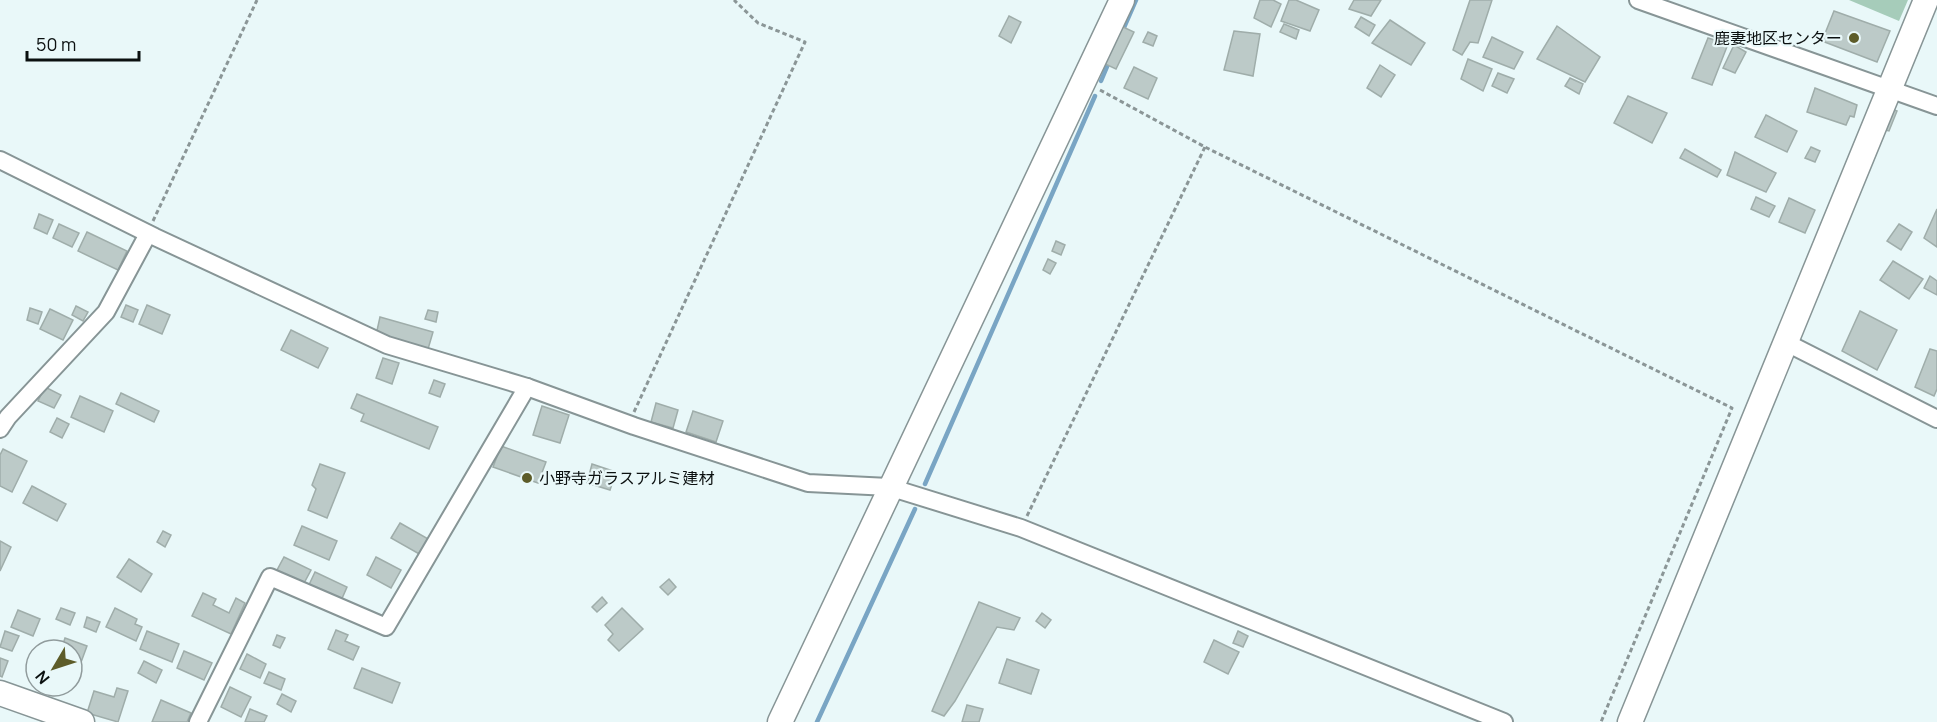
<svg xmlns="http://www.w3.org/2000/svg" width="1937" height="722" font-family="Manrope,'Noto Sans JP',sans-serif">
<rect width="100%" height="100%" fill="#e9f8f9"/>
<!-- green -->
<path fill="#a6ccba" d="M1849 0H1908L1899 21Z"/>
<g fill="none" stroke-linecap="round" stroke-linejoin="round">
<!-- stream -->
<g stroke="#79a5c4" stroke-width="4.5">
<path d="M1122 32 1136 0"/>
<path d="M1101 81 1109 62"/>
<path d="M925 484 1095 96"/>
<path d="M817 722 915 509"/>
</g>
</g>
<!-- building -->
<g fill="#bccac8" stroke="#9fadaa" stroke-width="1.5">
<path d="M1260 0H1273L1281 4 1271 27 1254 18Z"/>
<path d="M1289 0H1296L1319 10 1310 31 1281 21Z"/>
<path d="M1354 0H1381L1371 16 1349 9Z"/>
<path d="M1470 0H1492L1478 43 1470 42 1462 55 1453 50Z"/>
<path d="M1834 11 1890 31 1877 62 1822 41Z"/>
<path d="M1009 16 1021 22 1011 43 999 36Z"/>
<path d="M1361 17 1375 25 1369 36 1355 27Z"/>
<path d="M1390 20 1425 43 1411 65 1372 43Z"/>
<path d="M1284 24 1299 30 1296 39 1280 32Z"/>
<path d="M1121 26 1134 32 1116 69 1103 63Z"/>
<path d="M1557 26 1600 57 1585 82 1537 59Z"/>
<path d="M1234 31 1260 34 1253 76 1224 70Z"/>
<path d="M1148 32 1157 36 1153 46 1143 42Z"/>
<path d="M1492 37 1523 52 1514 69 1483 57Z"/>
<path d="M1708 38 1728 44 1712 85 1692 78Z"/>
<path d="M1734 45 1746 52 1735 73 1723 68Z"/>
<path d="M1468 59 1492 69 1483 91 1461 79Z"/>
<path d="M1380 65 1395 75 1381 97 1367 88Z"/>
<path d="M1134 67 1157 78 1148 99 1124 88Z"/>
<path d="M1498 73 1514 79 1507 93 1492 86Z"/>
<path d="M1570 78 1583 84 1579 94 1565 86Z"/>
<path d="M1815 88 1857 105 1854 117 1850 116 1846 125 1807 112Z"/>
<path d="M1628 96 1667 113 1652 143 1614 123Z"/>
<path d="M1888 108 1897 111 1889 131 1880 129Z"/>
<path d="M1766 115 1797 131 1787 152 1755 137Z"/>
<path d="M1811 147 1820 151 1815 162 1805 158Z"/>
<path d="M1685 149 1721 170 1717 177 1680 158Z"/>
<path d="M1735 152 1776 173 1766 192 1727 175Z"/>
<path d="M1756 197 1775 206 1769 217 1751 209Z"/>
<path d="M1789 198 1815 210 1805 233 1779 222Z"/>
<path d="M1937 209V247L1924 238Z"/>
<path d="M39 214 53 220 47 234 34 228Z"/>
<path d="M59 224 79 233 72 247 53 238Z"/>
<path d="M1899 224 1912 232 1901 250 1887 241Z"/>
<path d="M87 232 127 251 118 270 78 251Z"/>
<path d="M1056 241 1065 245 1061 255 1052 251Z"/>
<path d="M1048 259 1056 263 1050 274 1043 270Z"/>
<path d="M1893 261 1923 279 1909 299 1880 280Z"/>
<path d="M1930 276 1937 281V295L1924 288Z"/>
<path d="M126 305 138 310 133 322 121 317Z"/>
<path d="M147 305 170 315 162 334 139 324Z"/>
<path d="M76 306 88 312 83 321 72 315Z"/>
<path d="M30 308 42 312 38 324 27 320Z"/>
<path d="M50 309 73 320 63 340 40 329Z"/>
<path d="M428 310 438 312 436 322 425 319Z"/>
<path d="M1860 311 1897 330 1877 370 1842 351Z"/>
<path d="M380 317 433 332 428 349 376 335Z"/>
<path d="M291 330 328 348 318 368 281 350Z"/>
<path d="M1930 349 1937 351V389L1934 396 1915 387Z"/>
<path d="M383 358 399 363 392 384 376 378Z"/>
<path d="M434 380 445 384 440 397 429 393Z"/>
<path d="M45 387 61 395 54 408 38 401Z"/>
<path d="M121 393 159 411 154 422 116 404Z"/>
<path d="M357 394 438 427 429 449 361 421 364 414 351 408Z"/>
<path d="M80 396 113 411 104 432 71 417Z"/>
<path d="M656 403 678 410 673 428 651 422Z"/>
<path d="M542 406 569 415 560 443 533 435Z"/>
<path d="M693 411 723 421 716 442 686 432Z"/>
<path d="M57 418 69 424 62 438 50 432Z"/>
<path d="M501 446 546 462 538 483 493 467Z"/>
<path d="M3 449 27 461 12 492 0 486V455Z"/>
<path d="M320 464 345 473 327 518 308 510 316 489 312 485Z"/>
<path d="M592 464 616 472 610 490 587 483Z"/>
<path d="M32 486 66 504 57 521 23 503Z"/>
<path d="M400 523 430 540 421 555 391 538Z"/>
<path d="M302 526 337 541 329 560 294 545Z"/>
<path d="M163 531 171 535 165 547 157 542Z"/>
<path d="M0 541 11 547 0 571Z"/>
<path d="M284 557 311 570 303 585 276 572Z"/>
<path d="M376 557 401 570 391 588 367 575Z"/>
<path d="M129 559 152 574 141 592 117 577Z"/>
<path d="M315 572 347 587 340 603 307 589Z"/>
<path d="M669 579 676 587 668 595 660 587Z"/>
<path d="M203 593 216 599 213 605 229 613 236 598 245 603 231 634 192 616Z"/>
<path d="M602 597 607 603 597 612 592 607Z"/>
<path d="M979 602 1020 618 1014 630 997 627 955 701 944 716 932 711Z"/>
<path d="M61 608 75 613 70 625 56 619Z"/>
<path d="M115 608 137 619 135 624 142 627 136 641 106 627Z"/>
<path d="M622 608 643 629 619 651 608 640 613 634 605 625Z"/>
<path d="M18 610 40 619 33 636 11 627Z"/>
<path d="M1042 613 1051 620 1045 628 1036 621Z"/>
<path d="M87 617 100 622 96 632 84 627Z"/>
<path d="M336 630 348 635 345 641 359 647 353 660 328 649Z"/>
<path d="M5 631 19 636 12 651 0 647Z"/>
<path d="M147 631 179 644 172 662 140 649Z"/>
<path d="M1238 631 1248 636 1243 647 1233 643Z"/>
<path d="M277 635 285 638 280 648 273 645Z"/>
<path d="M65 638 87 646 80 665 72 662V650H61Z"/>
<path d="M1214 640 1239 652 1228 674 1204 662Z"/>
<path d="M184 651 212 663 204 680 177 668Z"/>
<path d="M247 654 266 664 260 678 240 669Z"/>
<path d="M0 658 8 661 2 677 0 676Z"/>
<path d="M1007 659 1039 670 1031 694 999 683Z"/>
<path d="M144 661 162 670 156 683 138 673Z"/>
<path d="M362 668 400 683 392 703 354 688Z"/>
<path d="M269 672 285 679 281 690 264 683Z"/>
<path d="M230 687 251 697 241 717 221 707Z"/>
<path d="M117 688 128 691 118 722 87 713 94 691 114 697Z"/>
<path d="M282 694 296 701 291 712 277 704Z"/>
<path d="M161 700 191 713 187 722H152Z"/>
<path d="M967 705 983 709 979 722H962Z"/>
<path d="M250 709 267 716 264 722H245Z"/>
</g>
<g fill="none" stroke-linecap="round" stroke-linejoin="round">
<!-- street casing -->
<g stroke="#879596" stroke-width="20">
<g id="street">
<path d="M1638 0 1937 106"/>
<path d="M0 160 155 237 387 345 527 387 634 426 808 483 889 487 1021 528 1504 722"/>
<path d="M1785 342 1937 419"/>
<path d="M0 429 8 417 106 312 148 234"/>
<path d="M198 722 270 577 386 627 527 387"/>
</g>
</g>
<!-- secondary casing -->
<g stroke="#879596" stroke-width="27">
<g id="secondary">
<path d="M0 693 82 722"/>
<path d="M780 722 1122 0"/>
<path d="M1630 722 1926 0"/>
</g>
</g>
<!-- path -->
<g stroke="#8b9697" stroke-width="3" stroke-dasharray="4.5 3" stroke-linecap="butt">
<path d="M1100 90 1205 147 1732 408 1601 722"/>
<path d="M153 221 257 0"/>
<path d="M634 412 805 42 758 23 734 0"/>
<path d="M1027 516 1205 147"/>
</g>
<!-- street -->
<use href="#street" stroke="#fff" stroke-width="16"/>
<!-- secondary -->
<use href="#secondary" stroke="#fff" stroke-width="24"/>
</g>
<!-- markers -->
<g fill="#5d5c29" stroke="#e9f8f9" stroke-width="2">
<circle cx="1854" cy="38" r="6"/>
<circle cx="527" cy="478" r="6"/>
</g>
<g text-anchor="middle" stroke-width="4.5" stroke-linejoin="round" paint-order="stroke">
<!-- poi labels -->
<g font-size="16" fill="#0b1010" stroke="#e9f8f9" text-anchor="end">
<text x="1842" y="44">鹿妻地区センター</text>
<text x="539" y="484" text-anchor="start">小野寺ガラスアルミ建材</text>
</g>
</g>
<!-- north arrow -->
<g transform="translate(54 668) rotate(231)"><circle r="28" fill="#e9f8f9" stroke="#909b9c" stroke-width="1.5"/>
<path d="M0-4.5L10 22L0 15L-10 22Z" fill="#5d5c29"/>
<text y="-9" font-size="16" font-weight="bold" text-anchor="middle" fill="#0b1010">N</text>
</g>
<!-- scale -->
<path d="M27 51v9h112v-9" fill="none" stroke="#0b1010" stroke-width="3"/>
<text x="36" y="51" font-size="18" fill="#0b1010" stroke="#e9f8f9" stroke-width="4.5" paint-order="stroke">50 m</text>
</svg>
